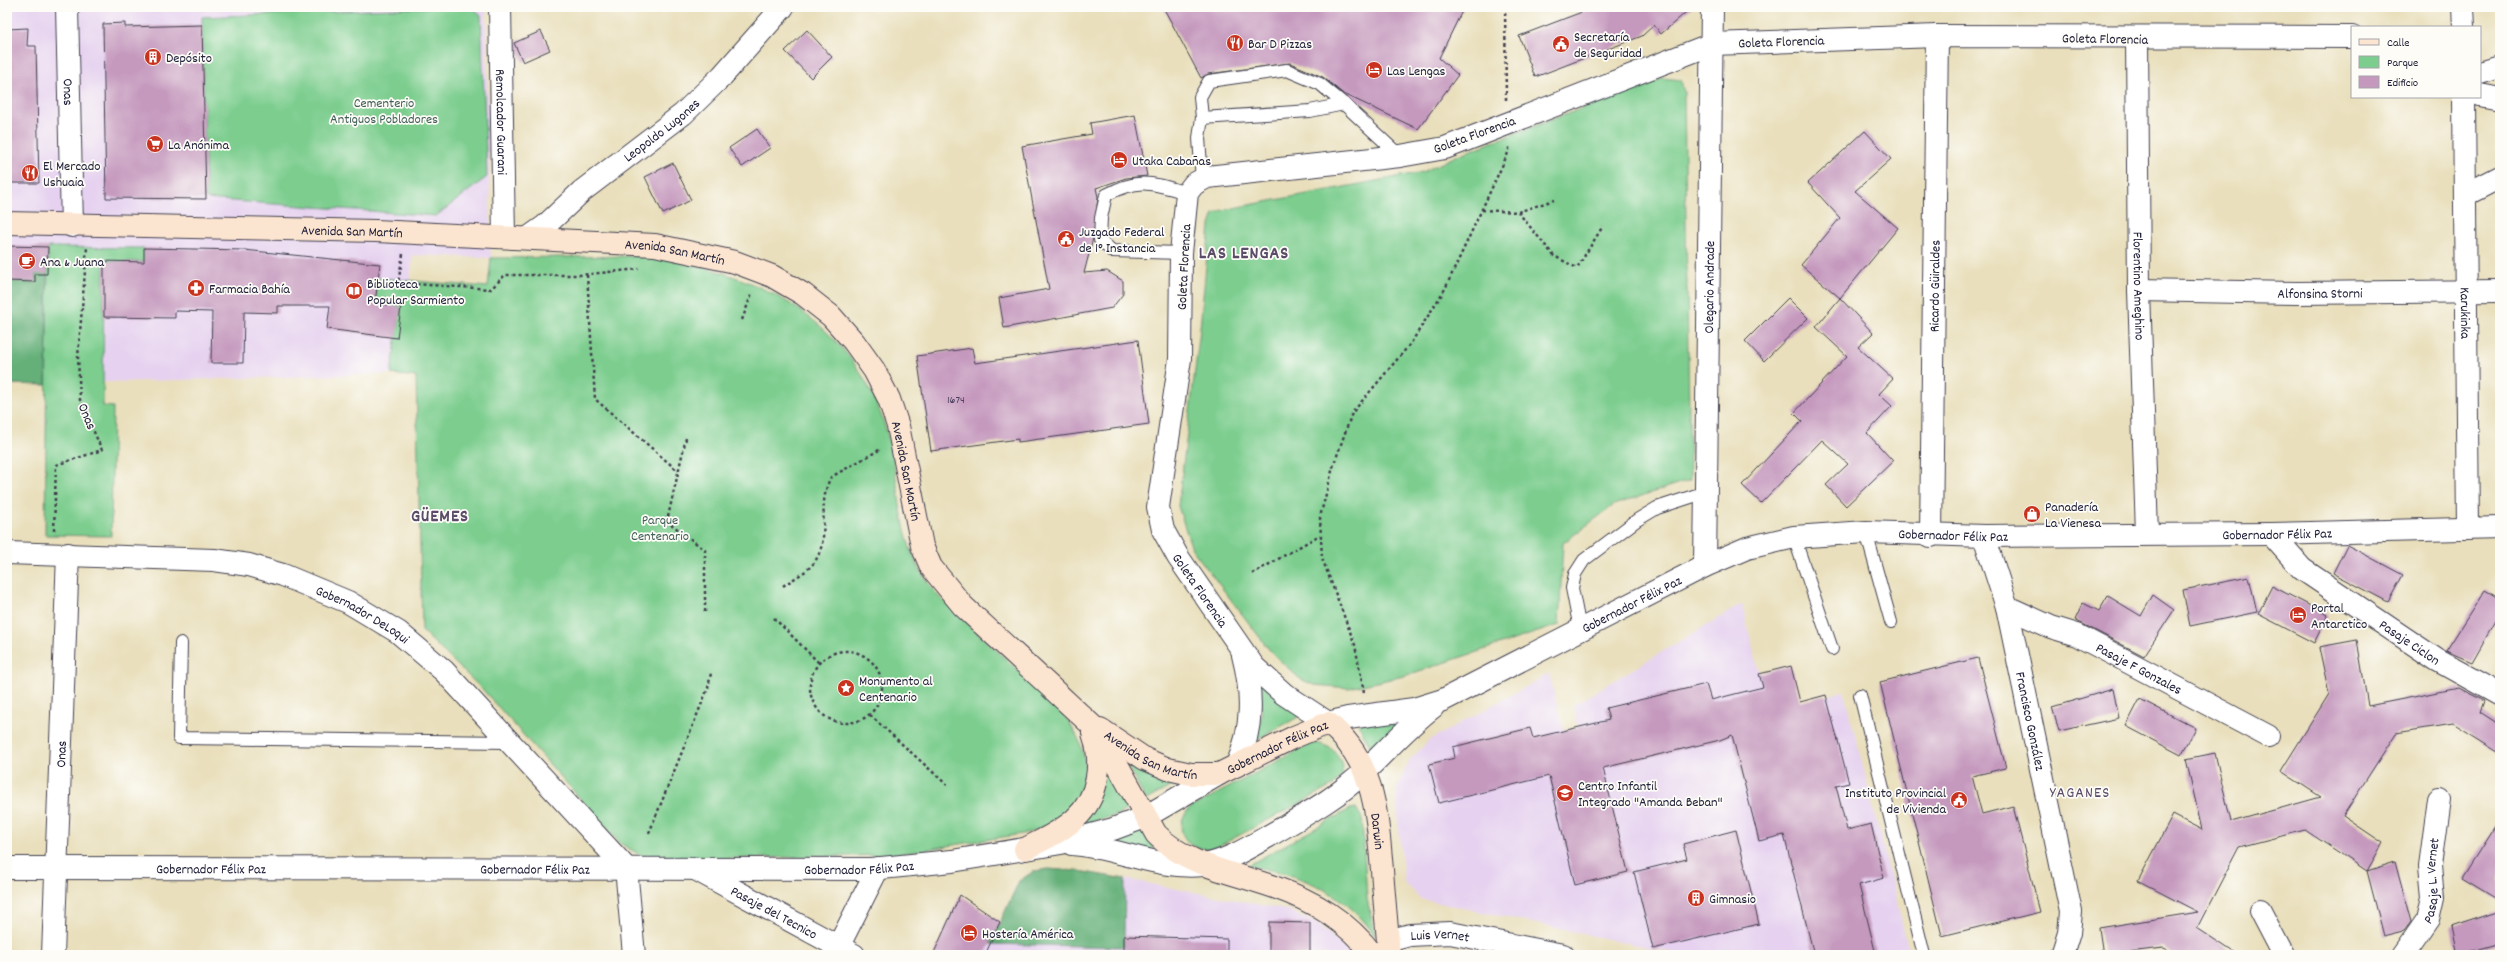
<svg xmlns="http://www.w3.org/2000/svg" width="2507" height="962" font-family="Dekko,sans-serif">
<rect width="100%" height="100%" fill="#fdfcf7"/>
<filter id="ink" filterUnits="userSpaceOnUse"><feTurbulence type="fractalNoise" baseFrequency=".025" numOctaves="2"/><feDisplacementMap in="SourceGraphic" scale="8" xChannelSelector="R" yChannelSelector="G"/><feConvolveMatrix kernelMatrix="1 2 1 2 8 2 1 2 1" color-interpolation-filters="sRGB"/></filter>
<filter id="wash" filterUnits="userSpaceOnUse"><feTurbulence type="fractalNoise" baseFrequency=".012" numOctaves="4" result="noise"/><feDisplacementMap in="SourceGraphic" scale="16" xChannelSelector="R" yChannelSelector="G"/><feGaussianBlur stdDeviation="0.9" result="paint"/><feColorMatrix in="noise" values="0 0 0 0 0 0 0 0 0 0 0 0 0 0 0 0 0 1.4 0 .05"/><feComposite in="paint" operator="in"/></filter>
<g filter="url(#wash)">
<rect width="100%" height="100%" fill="#e9dfbc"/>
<!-- built -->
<g fill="#e6d2f0">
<path d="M7 7H486L491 258 413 255 410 281 378 278 401 307 391 374 7 385Z"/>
<path d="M1742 604 1759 673 1791 666 1800 702 1844 691 1910 955H1683L1421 899 1404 882 1396 799 1397 787 1409 761 1428 741 1549 674 1564 730 1578 727 1573 705Z"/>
<path d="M1125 879 1287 910 1318 924 1352 955H985L990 944 1123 947Z"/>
</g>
<!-- green -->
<g fill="#7ccd8e" stroke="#4f7864">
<path d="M441 7H473L481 16 487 177 436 216 206 199 202 17Z"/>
<path d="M1663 78 1681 80 1684 93 1690 480 1614 505 1563 543 1559 625 1404 676 1349 688 1314 685 1300 679 1271 652 1192 549 1178 506 1199 338 1210 225 1214 214 1223 210 1423 172 1458 155Z"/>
<path d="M48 247 144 248V262L104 261 103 406 113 407 111 536 45 535Z"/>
<path d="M638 256C755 267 862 322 890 445 899 482 899 525 915 560 920 573 930 585 938 596L1052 702C1100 751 1100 809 1028 833L892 855 670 860 642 856 621 844 483 690 422 631 416 377 391 374 401 307 375 303 378 278 488 287 491 258Z"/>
<path d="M1252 674 1302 715 1256 740 1262 711Z"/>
<path d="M1411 716 1374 753 1358 724Z"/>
<path d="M1312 743C1332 744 1344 756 1342 776L1334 785 1217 847C1191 856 1168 830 1190 808Z"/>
<path d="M1117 747 1181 781 1146 800Z"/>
<path d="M1105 759 1132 807 1117 815 1080 825Z"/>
<path d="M1356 808 1362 818 1367 899 1376 938C1349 893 1297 872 1247 866L1350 809Z"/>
<path d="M1142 826 1156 852 1101 843Z"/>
</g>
<!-- forest -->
<g fill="#65b079" stroke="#44695a">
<path d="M35 274H47L46 385 7 384V281L35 282Z"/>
<path d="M1048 869 1079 871 1125 879 1124 947 990 944 1019 881 1034 871Z"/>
</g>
<g id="blocks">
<!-- building -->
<g fill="#c599be">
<path d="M1163 7H1464L1439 58 1458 75 1418 129 1342 93 1323 77 1290 63 1208 74 1201 78Z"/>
<path d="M1595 7H1692L1661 34 1654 25 1642 36 1535 77 1519 36Z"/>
<path d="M125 23V27L202 25 206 199 106 198 103 24Z"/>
<path d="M28 28 27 46H36L39 183H7V29Z"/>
<path d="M807 30 832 57 811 78 785 51Z"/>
<path d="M541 31 550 50 523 62 514 43Z"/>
<path d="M1135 115 1147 176 1126 178 1096 188 1098 197 1093 238 1084 273 1107 271 1123 281V294L1112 308 1004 328 999 298 1049 289 1022 146 1092 134 1090 123Z"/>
<path d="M757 129 770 148 742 167 729 148Z"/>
<path d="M1865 131 1891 159 1855 191 1898 228 1840 298 1801 265 1840 218 1808 183Z"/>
<path d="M673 163 691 200 663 214 645 177Z"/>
<path d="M7 246 48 247 47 274H35V282L7 281Z"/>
<path d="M144 248 244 250 380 264 375 303 401 307 397 338 327 329 330 306H278V313L244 312 243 363H211L212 312 175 311V318L104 317V261L144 262Z"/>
<path d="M1788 298 1808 318 1764 361 1745 341Z"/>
<path d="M1840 298 1873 333 1858 347 1893 379 1879 394 1892 406 1867 433 1893 461 1846 506 1826 485 1848 464 1822 440 1761 503 1742 485 1802 421 1794 413 1847 356 1816 327Z"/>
<path d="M1138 340 1149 424 1018 442V439L931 451 917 356 972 348 975 363Z"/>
<path d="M2347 545 2403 575 2388 602 2333 573Z"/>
<path d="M2249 577 2257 612 2190 626 2183 590Z"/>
<path d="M2272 586 2328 615 2314 643 2258 614Z"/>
<path d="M2485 590 2500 599V613L2472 662 2446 651Z"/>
<path d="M2153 595 2174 610 2144 656 2075 620 2083 603 2099 611 2108 596 2141 616Z"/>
<path d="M2357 640 2368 706 2459 688 2484 701 2480 712 2500 725V754L2452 724 2396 733 2343 816 2383 843 2367 871 2305 830 2239 847 2197 928 2238 955H2176L2163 948 2103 955 2099 928 2198 912 2138 881 2173 815 2202 830 2186 759 2215 753 2231 822 2321 797 2281 771 2329 694 2319 647Z"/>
<path d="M1978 658 2006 768 1972 776 1982 814 2013 806 2040 912 1942 936 1880 682Z"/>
<path d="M1791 666 1800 702 1826 695 1849 783 1836 786 1847 830 1871 824 1884 878 1859 885 1876 955H1814L1784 835 1759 841 1732 735 1720 740 1603 768 1628 872 1575 885 1549 776 1439 803 1429 764 1455 758 1453 747 1530 728 1533 738 1609 720 1606 708 1706 684 1711 700 1763 687 1759 674Z"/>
<path d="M2113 689 2119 718 2059 731 2052 707Z"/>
<path d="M2140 699 2196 728 2181 755 2126 726Z"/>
<path d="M2500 818V901L2462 878Z"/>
<path d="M1736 830 1759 924 1653 949 1634 872 1687 859 1683 844Z"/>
<path d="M2395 862 2411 922 2404 931 2384 936 2367 871Z"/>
<path d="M960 895 1000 922 985 955H933Z"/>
<path d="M2500 911V943L2457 955 2451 927Z"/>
<path d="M1269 922 1310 923V955H1269Z"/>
<path d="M1124 936 1227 939V955H1124Z"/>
</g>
</g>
</g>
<g filter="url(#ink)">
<use href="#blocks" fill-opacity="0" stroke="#403e4e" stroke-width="1"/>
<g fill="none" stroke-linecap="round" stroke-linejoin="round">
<!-- lane casing -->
<g stroke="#403e4e" stroke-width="14">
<g id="lane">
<path d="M1202 118 1200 97 1209 81 1287 70 1320 84 1344 104"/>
<path d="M1202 180 1199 138 1202 118 1310 111 1344 104 1400 156"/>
<path d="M1181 253 1112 251 1100 240 1101 218 1106 195C1140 177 1152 183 1187 193"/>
<path d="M1866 532 1891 622"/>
<path d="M1794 537 1832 649"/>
<path d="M1580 629 1572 588 1575 574 1584 560 1637 520 1657 508 1706 492"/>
<path d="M181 643 179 738 509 742"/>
<path d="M1860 695 1924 955"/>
</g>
</g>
<!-- street casing -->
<g stroke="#403e4e" stroke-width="24">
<g id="street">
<path id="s1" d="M67 7 72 226"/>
<path id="s2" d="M500 7 504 237"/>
<path d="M2463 7 2464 27"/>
<path id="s3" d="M2352 37 1937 36 1712 44 1445 148 1400 156 1207 177 1194 184 1187 193 1181 253 1180 359 1158 507 1163 530 1178 557 1254 667 1284 694 1328 723 1348 718 1414 709 1443 700 1705 566 1747 548 1794 537 1866 532 1984 536 2271 534 2500 528"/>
<path id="s4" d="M2137 38 2139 290 2147 534"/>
<path d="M2480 73 2500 67"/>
<path d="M2480 95 2500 99"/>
<path id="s5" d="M2464 97 2468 529"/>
<path d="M2465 195 2500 177"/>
<path id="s6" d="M528 238 545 226 582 191 683 114 722 76 783 7"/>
<path id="s7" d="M2139 290 2296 293 2500 291"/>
<path id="s8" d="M2271 534 2302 569 2437 660 2500 695"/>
<path id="s9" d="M1931 536 1937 36"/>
<path id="s10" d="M1984 536 2007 607 2071 912 2069 933 2062 955"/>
<path id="s11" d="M7 553 214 560 249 565 283 575 348 602 398 632 444 671 626 868"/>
<path id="s12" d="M1705 566 1712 7"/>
<path id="s13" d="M2007 607 2051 627 2077 635 2268 736"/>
<path d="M1237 765C1253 728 1253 694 1243 655"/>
<path d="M1072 844C1116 847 1158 870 1203 865 1225 862 1248 848 1267 837 1301 817 1336 799 1365 771 1388 749 1408 726 1433 707"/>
<path id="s14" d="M7 868 871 869 952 861 1061 843 1113 829 1145 817 1219 774"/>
<path d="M626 868 634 955"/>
<path id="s15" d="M697 870 854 955"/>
<path d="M2260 911 2283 955"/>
<path id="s16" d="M1388 941 1410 935 1450 933 1563 955"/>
<path id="s17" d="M53 955 68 554"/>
<path d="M834 955 878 868"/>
<path id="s18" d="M2403 955 2428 919 2433 897 2430 866 2439 799"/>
</g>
</g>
<!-- secondary casing -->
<g stroke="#403e4e" stroke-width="24">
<g id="secondary">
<path id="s19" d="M7 223 376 231 655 245 735 262 772 276 803 294 831 316 854 342 874 370 889 399 898 426 922 546 931 567 963 606 1099 732 1156 834C1187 866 1232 872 1274 887 1314 901 1347 921 1373 955"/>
<path id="s20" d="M1100 729 1145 759 1168 769 1191 774H1219L1294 737 1328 723C1375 761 1377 814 1382 870 1384 898 1387 926 1389 955"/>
<path d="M1025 849C1042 840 1061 832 1075 819 1099 797 1103 762 1093 733"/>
</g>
</g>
<!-- path -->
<g stroke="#403e4e" stroke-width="2.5" stroke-dasharray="3 3" stroke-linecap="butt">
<path d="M1505 7 1506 100"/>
<path d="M1482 210 1518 212 1554 200"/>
<path d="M1518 212 1554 256 1577 268 1603 226"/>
<path d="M403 254 398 283 491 289 505 275H580L639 269"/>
<path d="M587 275 595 399 678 471"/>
<path d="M742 320 752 293"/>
<path d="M686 438 667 521 705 550V612"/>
<path d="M54 531 56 465 102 450 80 400 78 357 87 247"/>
<path d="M1252 574 1320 535"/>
<path d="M783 586C793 579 805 573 813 564 833 539 815 506 831 477L881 449"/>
<path d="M774 618 819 663"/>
<circle cx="846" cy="687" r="36"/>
<path d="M1364 693 1355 645 1322 558 1320 517 1333 467 1352 413 1411 343 1445 289 1509 151V147"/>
<path d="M870 715 947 785"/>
<path d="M649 833 708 688 711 673"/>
</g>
<!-- lane -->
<use href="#lane" stroke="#fff" stroke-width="12"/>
<!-- street -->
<use href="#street" stroke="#fff" stroke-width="22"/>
<!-- secondary -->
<use href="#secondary" stroke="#fce5d0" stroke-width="22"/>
</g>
</g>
<!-- icons -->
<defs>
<g id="restaurant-disc" transform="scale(0.9)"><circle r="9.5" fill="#c8321e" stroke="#fdfcf7"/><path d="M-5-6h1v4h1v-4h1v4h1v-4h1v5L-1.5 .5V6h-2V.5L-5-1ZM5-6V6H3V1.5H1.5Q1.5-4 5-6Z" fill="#fff"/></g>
<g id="civic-disc" transform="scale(0.9)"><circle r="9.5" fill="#c8321e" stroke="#fdfcf7"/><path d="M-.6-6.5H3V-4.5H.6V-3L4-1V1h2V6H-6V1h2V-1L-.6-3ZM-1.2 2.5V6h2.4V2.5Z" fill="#fff"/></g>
<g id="building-disc" transform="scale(0.9)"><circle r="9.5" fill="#c8321e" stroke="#fdfcf7"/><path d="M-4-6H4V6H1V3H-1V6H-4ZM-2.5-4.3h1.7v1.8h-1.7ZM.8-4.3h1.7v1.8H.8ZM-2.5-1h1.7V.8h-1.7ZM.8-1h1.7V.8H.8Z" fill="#fff"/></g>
<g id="hotel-disc" transform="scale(0.9)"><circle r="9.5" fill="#c8321e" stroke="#fdfcf7"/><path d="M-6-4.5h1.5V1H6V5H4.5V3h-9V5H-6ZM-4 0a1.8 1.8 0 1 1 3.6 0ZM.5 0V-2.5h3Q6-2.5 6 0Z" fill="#fff"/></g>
<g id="supermarket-disc" transform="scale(0.9)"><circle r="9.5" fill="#c8321e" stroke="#fdfcf7"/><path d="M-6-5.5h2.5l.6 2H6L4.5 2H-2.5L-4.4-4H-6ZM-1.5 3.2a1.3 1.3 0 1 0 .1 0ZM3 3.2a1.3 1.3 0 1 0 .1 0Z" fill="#fff"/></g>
<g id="cafe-disc" transform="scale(0.9)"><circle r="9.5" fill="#c8321e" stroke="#fdfcf7"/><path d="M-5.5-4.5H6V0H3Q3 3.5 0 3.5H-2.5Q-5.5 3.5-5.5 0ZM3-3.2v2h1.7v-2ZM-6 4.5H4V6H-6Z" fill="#fff"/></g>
<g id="pharmacy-disc" transform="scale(0.9)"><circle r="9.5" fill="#c8321e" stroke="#fdfcf7"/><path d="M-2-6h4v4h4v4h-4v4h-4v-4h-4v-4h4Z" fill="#fff"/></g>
<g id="library-disc" transform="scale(0.9)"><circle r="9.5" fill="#c8321e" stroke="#fdfcf7"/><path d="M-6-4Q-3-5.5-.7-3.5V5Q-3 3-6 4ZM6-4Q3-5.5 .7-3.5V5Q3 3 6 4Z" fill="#fff"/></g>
<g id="shop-disc" transform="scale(0.9)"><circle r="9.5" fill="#c8321e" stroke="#fdfcf7"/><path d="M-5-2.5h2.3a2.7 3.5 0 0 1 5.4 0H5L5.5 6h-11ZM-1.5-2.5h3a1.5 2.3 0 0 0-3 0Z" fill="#fff"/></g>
<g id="sight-disc" transform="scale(0.9)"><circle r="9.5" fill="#c8321e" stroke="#fdfcf7"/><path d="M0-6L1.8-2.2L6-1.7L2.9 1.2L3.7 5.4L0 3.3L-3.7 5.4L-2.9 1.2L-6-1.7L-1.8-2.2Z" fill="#fff"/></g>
<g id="school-disc" transform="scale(0.9)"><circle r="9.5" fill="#c8321e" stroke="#fdfcf7"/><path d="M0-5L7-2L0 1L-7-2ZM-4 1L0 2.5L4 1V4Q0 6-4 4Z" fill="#fff"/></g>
</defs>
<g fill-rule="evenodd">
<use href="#restaurant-disc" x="1235" y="43"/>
<use href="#civic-disc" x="1561" y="44"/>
<use href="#building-disc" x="153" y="57"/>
<use href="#hotel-disc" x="1374" y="70"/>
<use href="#supermarket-disc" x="155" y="144"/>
<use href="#hotel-disc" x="1119" y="160"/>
<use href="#restaurant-disc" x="30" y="173"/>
<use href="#civic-disc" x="1066" y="239"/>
<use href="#cafe-disc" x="27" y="261"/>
<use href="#pharmacy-disc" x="196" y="288"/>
<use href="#library-disc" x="354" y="291"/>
<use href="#shop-disc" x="2032" y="514"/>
<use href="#hotel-disc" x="2298" y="615"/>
<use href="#sight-disc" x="846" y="688"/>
<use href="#school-disc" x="1565" y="793"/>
<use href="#civic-disc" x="1959" y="800"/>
<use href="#building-disc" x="1696" y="898"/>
<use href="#hotel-disc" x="969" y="933"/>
</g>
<g text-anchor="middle" stroke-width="3.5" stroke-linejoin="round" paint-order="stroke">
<!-- number labels -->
<g font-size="12" fill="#4b405c">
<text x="956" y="403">1674</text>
</g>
<!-- poi labels -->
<g font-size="14" fill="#22223b" stroke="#fdfcf7" text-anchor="start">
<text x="1574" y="41">Secretaría<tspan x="1574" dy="16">de Seguridad</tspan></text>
<text x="1248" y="48">Bar D Pizzas</text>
<text x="166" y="62">Depósito</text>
<text x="1387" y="75">Las Lengas</text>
<text x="168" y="149">La Anónima</text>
<text x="1132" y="165">Utaka Cabañas</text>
<text x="43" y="170">El Mercado<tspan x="43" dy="16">Ushuaia</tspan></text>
<text x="1079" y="236">Juzgado Federal<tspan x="1079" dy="16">de 1° Instancia</tspan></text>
<text x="40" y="266">Ana &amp; Juana</text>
<text x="367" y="288">Biblioteca<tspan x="367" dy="16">Popular Sarmiento</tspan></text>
<text x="209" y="293">Farmacia Bahía</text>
<text x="2045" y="511">Panadería<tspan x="2045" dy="16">La Vienesa</tspan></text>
<text x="2311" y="612">Portal<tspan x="2311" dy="16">Antarctico</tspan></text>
<text x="859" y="685">Monumento al<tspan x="859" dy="16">Centenario</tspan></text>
<text x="1578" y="790">Centro Infantil<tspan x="1578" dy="16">Integrado "Amanda Beban"</tspan></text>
<text x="1946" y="797" text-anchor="end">Instituto Provincial<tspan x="1946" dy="16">de Vivienda</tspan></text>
<text x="1709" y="903">Gimnasio</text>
<text x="982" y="938">Hostería América</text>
</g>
<!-- street labels -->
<g font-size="14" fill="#22223b" stroke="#fdfcf7">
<text transform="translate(2105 38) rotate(1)" y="5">Goleta Florencia</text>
<text transform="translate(1781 41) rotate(-2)" y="5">Goleta Florencia</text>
<text dy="5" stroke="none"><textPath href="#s1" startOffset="85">Onas</textPath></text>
<text dy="5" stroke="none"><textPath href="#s2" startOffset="115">Remolcador Guarani</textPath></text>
<text dy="5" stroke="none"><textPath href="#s6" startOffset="172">Leopoldo Lugones</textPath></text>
<text transform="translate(1474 134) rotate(-20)" y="5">Goleta Florencia</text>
<text dy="5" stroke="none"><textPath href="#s19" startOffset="345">Avenida San Martín</textPath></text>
<text dy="5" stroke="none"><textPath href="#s19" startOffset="669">Avenida San Martín</textPath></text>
<text transform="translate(1183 267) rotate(-87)" y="5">Goleta Florencia</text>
<text dy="5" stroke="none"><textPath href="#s9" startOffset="250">Ricardo Güiraldes</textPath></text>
<text dy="5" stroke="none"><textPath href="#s4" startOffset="248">Florentino Ameghino</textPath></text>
<text dy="5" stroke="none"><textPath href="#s12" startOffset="279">Olegario Andrade</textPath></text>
<text dy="5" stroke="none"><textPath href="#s7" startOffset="181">Alfonsina Storni</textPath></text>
<text dy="5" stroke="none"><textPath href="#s5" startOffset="216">Karukinka</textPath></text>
<text transform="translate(88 416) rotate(67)" y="5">Onas</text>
<text dy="5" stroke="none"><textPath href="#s19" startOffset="1017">Avenida San Martín</textPath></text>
<text dy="5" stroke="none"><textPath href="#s3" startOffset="2779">Gobernador Félix Paz</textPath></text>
<text dy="5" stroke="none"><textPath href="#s3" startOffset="2455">Gobernador Félix Paz</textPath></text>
<text dy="5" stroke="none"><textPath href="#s3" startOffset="1603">Goleta Florencia</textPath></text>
<text dy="5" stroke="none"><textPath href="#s3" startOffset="2119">Gobernador Félix Paz</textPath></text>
<text dy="5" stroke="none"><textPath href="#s11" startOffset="367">Gobernador DeLoqui</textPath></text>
<text dy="5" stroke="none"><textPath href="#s8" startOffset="177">Pasaje Ciclon</textPath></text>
<text dy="5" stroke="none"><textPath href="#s13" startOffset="146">Pasaje F Gonzales</textPath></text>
<text dy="5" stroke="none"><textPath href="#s10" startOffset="191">Francisco González</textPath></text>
<text dy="5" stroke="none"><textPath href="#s20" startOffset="195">Gobernador Félix Paz</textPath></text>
<text dy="5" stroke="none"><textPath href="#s20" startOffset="58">Avenida San Martín</textPath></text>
<text dy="5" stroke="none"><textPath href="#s17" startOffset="201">Onas</textPath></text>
<text dy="5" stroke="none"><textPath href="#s20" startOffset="374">Darwin</textPath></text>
<text dy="5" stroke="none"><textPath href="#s14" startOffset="852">Gobernador Félix Paz</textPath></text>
<text dy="5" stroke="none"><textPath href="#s14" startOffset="204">Gobernador Félix Paz</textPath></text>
<text dy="5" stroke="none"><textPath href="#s14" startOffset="528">Gobernador Félix Paz</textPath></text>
<text dy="5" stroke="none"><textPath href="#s18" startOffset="83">Pasaje L. Vernet</textPath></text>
<text dy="5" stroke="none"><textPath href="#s15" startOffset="88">Pasaje del Tecnico</textPath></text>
<text dy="5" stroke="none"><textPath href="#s16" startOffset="53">Luis Vernet</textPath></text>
</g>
<!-- park labels -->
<g font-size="14" fill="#425e58" stroke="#fdfcf7">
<text x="384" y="107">Cementerio<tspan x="384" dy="16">Antiguos Pobladores</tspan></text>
<text x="660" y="524">Parque<tspan x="660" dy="16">Centenario</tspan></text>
</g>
<!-- quarter labels -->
<g font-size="16" letter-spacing="1" fill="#5b4c69" stroke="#fdfcf7">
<text x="2080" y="797">YAGANES</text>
</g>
<!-- district labels -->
<g font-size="18" font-weight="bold" letter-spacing="1" fill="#5b4c69" stroke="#fdfcf7">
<text x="1244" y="258">LAS LENGAS</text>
<text x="440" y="521">GÜEMES</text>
</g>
</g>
<!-- margin -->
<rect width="2507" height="962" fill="none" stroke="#fdfcf7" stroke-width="24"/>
<!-- legend -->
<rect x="2351" y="26" width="130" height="72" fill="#fdfcf7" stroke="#a5a5ac"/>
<rect x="2359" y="39" width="20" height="6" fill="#fce5d0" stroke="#a5a5ac"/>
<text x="2387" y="46" font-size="12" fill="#22223b">Calle</text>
<rect x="2359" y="56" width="20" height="12" fill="#7ccd8e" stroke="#a5a5ac"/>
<text x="2387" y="66" font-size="12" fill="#22223b">Parque</text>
<rect x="2359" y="76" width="20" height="12" fill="#c599be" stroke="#a5a5ac"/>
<text x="2387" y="86" font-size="12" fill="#22223b">Edificio</text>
</svg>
